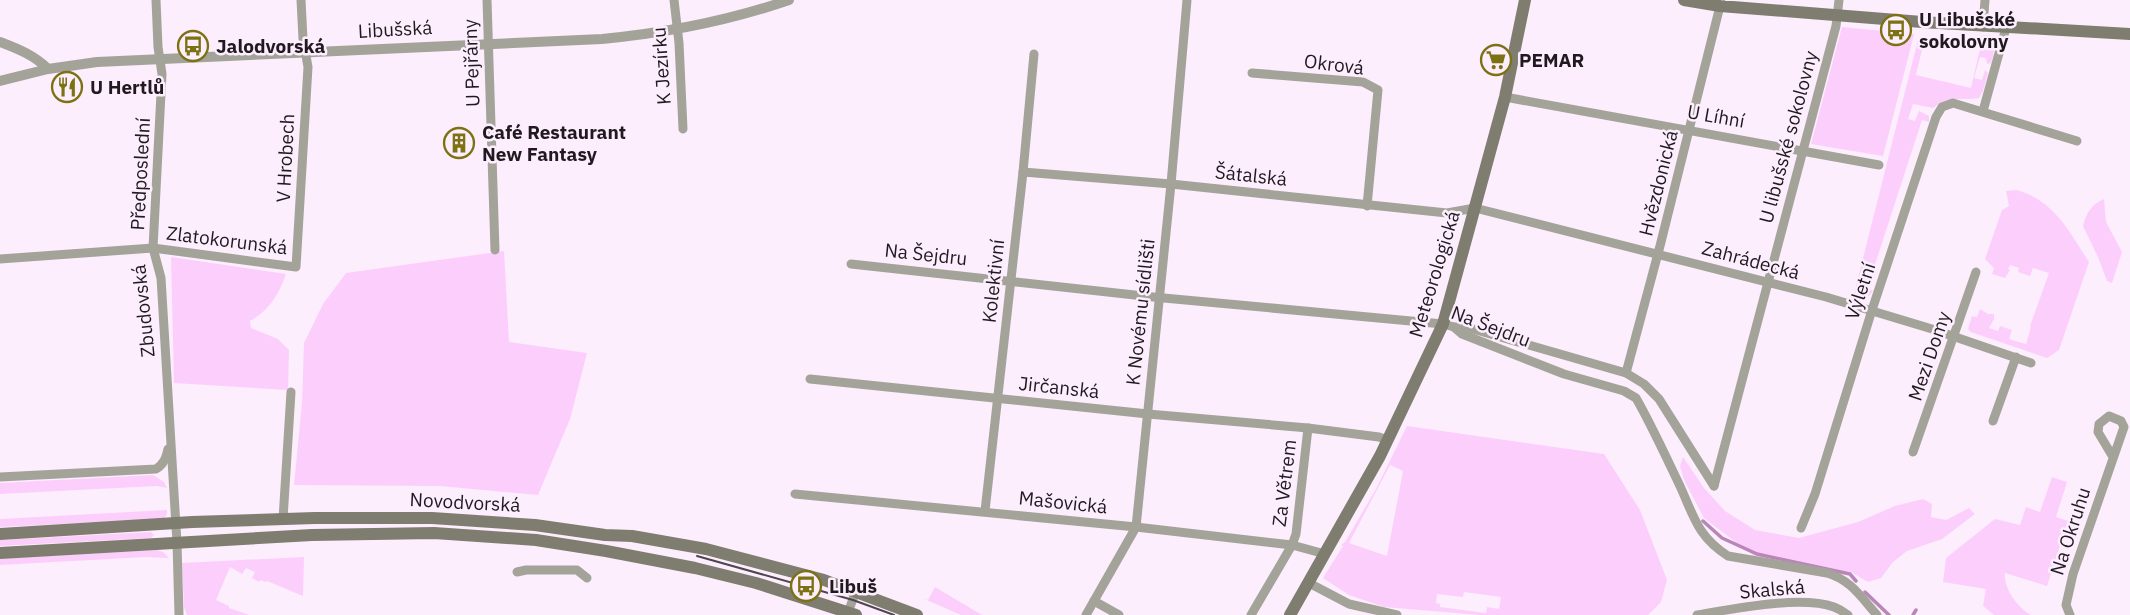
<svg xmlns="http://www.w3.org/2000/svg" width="2130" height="615" font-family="'IBM Plex Sans',sans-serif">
<rect width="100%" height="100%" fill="#fdeefd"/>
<!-- green -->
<g fill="#fccefc" fill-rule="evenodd">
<path d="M1842 27 1914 34 1883 156 1811 144Z"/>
<path d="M1983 35H1991C1996 45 1994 53 1991 63L1987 64 1986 58 1980 57 1974 78 1982 80 1985 70 1988 73 1983 91 1979 98C1960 101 1950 95 1933 108L1913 104 1908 119 1915 121 1919 111 1929 116V122L1922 120 1867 289 1873 291 1866 299 1853 298 1918 40 1924 41 1916 75 1971 88Z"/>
<path d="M2016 190C2053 199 2070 232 2089 262L2059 350 2047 358 1971 332 1968 329 1972 316 1977 317 1980 309 1988 314H1994V319L1989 328 1998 331 2000 326 2012 330 2009 339 2026 344 2031 327 2030 326 2049 273 2033 268 2030 276 2018 272 2019 268 2010 265 2008 269 2010 270 2005 278 1992 274 1994 268 1985 259 2002 210 2009 206 2006 191Z"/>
<path d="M2104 199 2106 222 2122 252 2112 283 2107 281 2098 257 2083 226C2086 213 2092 204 2104 199Z"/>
<path d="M504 251 509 342 587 353 570 419 538 495 440 486 294 485 302 403 304 343 323 304 346 273Z"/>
<path d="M171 257 286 274C279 294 269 311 250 321L251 328 278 339 289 350 288 390 174 383Z"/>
<path d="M1407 426 1604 454 1640 510 1667 580 1661 602 1648 615H1479L1384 607 1349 595 1323 578 1343 546 1341 545 1345 542 1376 489ZM1390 465 1403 471 1387 556 1349 543ZM1464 592 1501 597 1499 609 1487 607 1486 613 1440 607V604L1436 603 1437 594 1463 597Z"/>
<path d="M1683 457 1704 488 1725 511 1755 530 1799 538 1858 522 1895 506 1923 499 1932 504 1931 517 1946 520 1969 508 1975 514 1942 539 1907 551 1893 562 1881 578 1868 582 1851 572 1763 563 1704 518 1684 480 1680 466Z"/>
<path d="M153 475 164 482 167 488 157 486 0 494V483Z"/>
<path d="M2052 477 2067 482 2056 517 2068 521 2047 586 2005 573C2003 588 2018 608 2031 615H1994L1983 606 1986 589 1943 582 1946 558 1995 519 2020 525 2026 507 2040 512Z"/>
<path d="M167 510V514L164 519 0 527V519Z"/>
<path d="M151 532 154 535 151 538 0 546V540Z"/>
<path d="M157 550 163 552 169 558 146 557 0 565V559L7 558Z"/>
<path d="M304 557 303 596 267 581 266 582 260 580 259 582 252 578 255 572 246 568 242 574 230 567 216 600 229 606V608L249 615H187L184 607 182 563Z"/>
<path d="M935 587 982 615H961L922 598 928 600Z"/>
</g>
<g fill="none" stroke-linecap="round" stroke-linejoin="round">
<!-- stream -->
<g stroke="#b887b8" stroke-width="3.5">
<path d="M1703 521 1722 538 1757 554 1850 574 1856 581"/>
<path d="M1865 592 1889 615"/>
<path d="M1913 615 1916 610"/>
</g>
<!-- minor -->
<g stroke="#a4a399" stroke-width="9">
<path d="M156 0 158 47 162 74 153 248 161 278 177 543 179 615"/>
<path d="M487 0 495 250"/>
<path d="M674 0 679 43 683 129"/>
<path d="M1983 27 1985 0"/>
<path d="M1252 73 1363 82 1378 90 1367 206"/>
<path d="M1505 97 1879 165"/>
<path d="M1983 111 2006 28"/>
<path d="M1023 172 1171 184 1447 213 1475 208 1826 297 1932 329 2031 363"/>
<path d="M0 259 153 248 296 267 308 67 303 39 301 0"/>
<path d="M851 264 1153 297 1443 324 1454 327 1462 334 1564 374 1624 391 1636 398C1652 426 1666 457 1680 486 1694 517 1698 537 1728 556L1827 573C1851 580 1861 597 1877 615"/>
<path d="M1454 327H1466L1626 373 1644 384 1659 399 1714 486"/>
<path d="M1626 373 1660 246 1721 2"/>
<path d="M810 379 1148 414 1308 428 1379 437 1387 440"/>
<path d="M1993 421 2016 357"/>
<path d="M1913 452 1976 272"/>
<path d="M0 477 156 469C164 464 166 458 168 449"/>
<path d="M1714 486 1836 26 1839 0"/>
<path d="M795 494 1136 527 1292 545 1325 554"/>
<path d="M985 511 1023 172 1034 54"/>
<path d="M283 519 291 392"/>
<path d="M1801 528 1815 494 1872 310 1936 117 1942 107 1953 103 2077 141"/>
<path d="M517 572 526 570H577L587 578"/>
<path d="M1309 583 1349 604 1397 615"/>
<path d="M1094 601 1119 615"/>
<path d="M847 615 856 591"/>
<path d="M1086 615 1136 527 1171 184 1187 0"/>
<path d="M1251 615 1292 545 1296 534 1308 428"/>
<path d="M1697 615C1733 609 1800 595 1834 607 1839 609 1844 612 1848 615"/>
<path d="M2070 615 2066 605 2073 574 2124 427 2121 421 2109 416 2099 424 2098 432 2113 457"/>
</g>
<!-- tertiary -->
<g stroke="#a4a399" stroke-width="10">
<path d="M0 42C18 49 34 55 48 69"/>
<path d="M0 81 48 69 97 62 602 39C666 33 728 21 789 0"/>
</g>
<!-- secondary -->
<g stroke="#7e7d6f" stroke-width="12">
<path d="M1684 0 1720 6 1922 22 2130 34"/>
<path d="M0 534 192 522 315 518H432L535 525 605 535 632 536 706 549 824 580 917 615"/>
<path d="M0 553 312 535 434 533 536 540 606 551 695 568 756 583 856 615"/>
<path d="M1290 615 1380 456 1443 324 1505 97 1525 0"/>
</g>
<!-- tram -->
<path stroke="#4e464e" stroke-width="2" d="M697 556 853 600 894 615"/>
</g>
<!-- icons -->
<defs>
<g id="bus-ring" transform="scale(1.575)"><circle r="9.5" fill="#fdeefd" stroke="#7d7213" stroke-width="1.5"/><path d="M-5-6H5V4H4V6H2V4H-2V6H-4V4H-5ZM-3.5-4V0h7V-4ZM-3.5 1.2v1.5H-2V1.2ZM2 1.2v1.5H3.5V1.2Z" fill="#7d7213"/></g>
<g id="supermarket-ring" transform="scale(1.575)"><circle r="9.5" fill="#fdeefd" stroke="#7d7213" stroke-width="1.5"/><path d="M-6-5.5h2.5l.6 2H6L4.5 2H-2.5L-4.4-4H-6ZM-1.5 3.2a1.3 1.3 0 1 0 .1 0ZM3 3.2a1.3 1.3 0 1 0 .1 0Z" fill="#7d7213"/></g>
<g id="restaurant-ring" transform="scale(1.575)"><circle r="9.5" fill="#fdeefd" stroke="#7d7213" stroke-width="1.5"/><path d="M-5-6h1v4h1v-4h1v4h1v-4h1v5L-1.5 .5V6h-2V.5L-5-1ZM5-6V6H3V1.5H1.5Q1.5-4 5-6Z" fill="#7d7213"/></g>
<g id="building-ring" transform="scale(1.575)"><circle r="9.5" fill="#fdeefd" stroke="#7d7213" stroke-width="1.5"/><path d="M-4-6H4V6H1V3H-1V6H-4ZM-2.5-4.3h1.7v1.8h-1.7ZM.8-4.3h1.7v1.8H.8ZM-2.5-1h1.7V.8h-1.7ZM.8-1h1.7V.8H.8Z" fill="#7d7213"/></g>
</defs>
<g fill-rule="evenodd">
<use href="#bus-ring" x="1896" y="30"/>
<use href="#bus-ring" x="193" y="46"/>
<use href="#supermarket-ring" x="1496" y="60"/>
<use href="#restaurant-ring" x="67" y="87"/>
<use href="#building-ring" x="459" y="143"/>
<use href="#bus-ring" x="806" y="586"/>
</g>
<g text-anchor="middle" stroke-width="5" stroke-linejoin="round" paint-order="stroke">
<!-- poi labels -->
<g font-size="19" font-weight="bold" fill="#201a20" stroke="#fdeefd" text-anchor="start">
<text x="1919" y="26">U Libušské<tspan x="1919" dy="22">sokolovny</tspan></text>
<text x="216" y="53">Jalodvorská</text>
<text x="1519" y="67">PEMAR</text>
<text x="90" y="94">U Hertlů</text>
<text x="482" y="139">Café Restaurant<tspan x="482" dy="22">New Fantasy</tspan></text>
<text x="829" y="593">Libuš</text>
</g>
<!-- street labels -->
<g font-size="19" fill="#201a20" stroke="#fdeefd">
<text transform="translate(395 29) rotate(-3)" y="7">Libušská</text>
<text transform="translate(471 63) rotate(-92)" y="7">U Pejřárny</text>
<text transform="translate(1334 64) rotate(7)" y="7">Okrová</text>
<text transform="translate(661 66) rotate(-94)" y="7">K Jezírku</text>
<text transform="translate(1716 116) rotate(10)" y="7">U Líhní</text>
<text transform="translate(1788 137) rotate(-75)" y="7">U libušské sokolovny</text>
<text transform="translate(285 158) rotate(-87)" y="7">V Hrobech</text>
<text transform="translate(140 174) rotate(-87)" y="7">Předposlední</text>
<text transform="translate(1251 175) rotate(6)" y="7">Šátalská</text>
<text transform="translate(1658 183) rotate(-76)" y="7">Hvězdonická</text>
<text transform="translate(227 240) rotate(7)" y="7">Zlatokorunská</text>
<text transform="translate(926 254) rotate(6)" y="7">Na Šejdru</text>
<text transform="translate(1751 260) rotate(15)" y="7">Zahrádecká</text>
<text transform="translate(1434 274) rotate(-73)" y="7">Meteorologická</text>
<text transform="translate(993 281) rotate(-84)" y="7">Kolektivní</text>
<text transform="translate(1860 291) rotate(-72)" y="7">Výletní</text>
<text transform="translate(143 311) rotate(-96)" y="7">Zbudovská</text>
<text transform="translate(1140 312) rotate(-84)" y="7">K Novému sídlišti</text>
<text transform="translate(1491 326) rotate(21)" y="7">Na Šejdru</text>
<text transform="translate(1929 356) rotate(-71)" y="7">Mezi Domy</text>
<text transform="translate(1059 387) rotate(6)" y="7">Jirčanská</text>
<text transform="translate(1284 483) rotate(-83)" y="7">Za Větrem</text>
<text transform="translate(465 502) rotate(3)" y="7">Novodvorská</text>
<text transform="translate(1063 502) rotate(6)" y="7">Mašovická</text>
<text transform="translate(2070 531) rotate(-72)" y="7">Na Okruhu</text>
<text transform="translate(1772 589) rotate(-5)" y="7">Skalská</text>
</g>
</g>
</svg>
